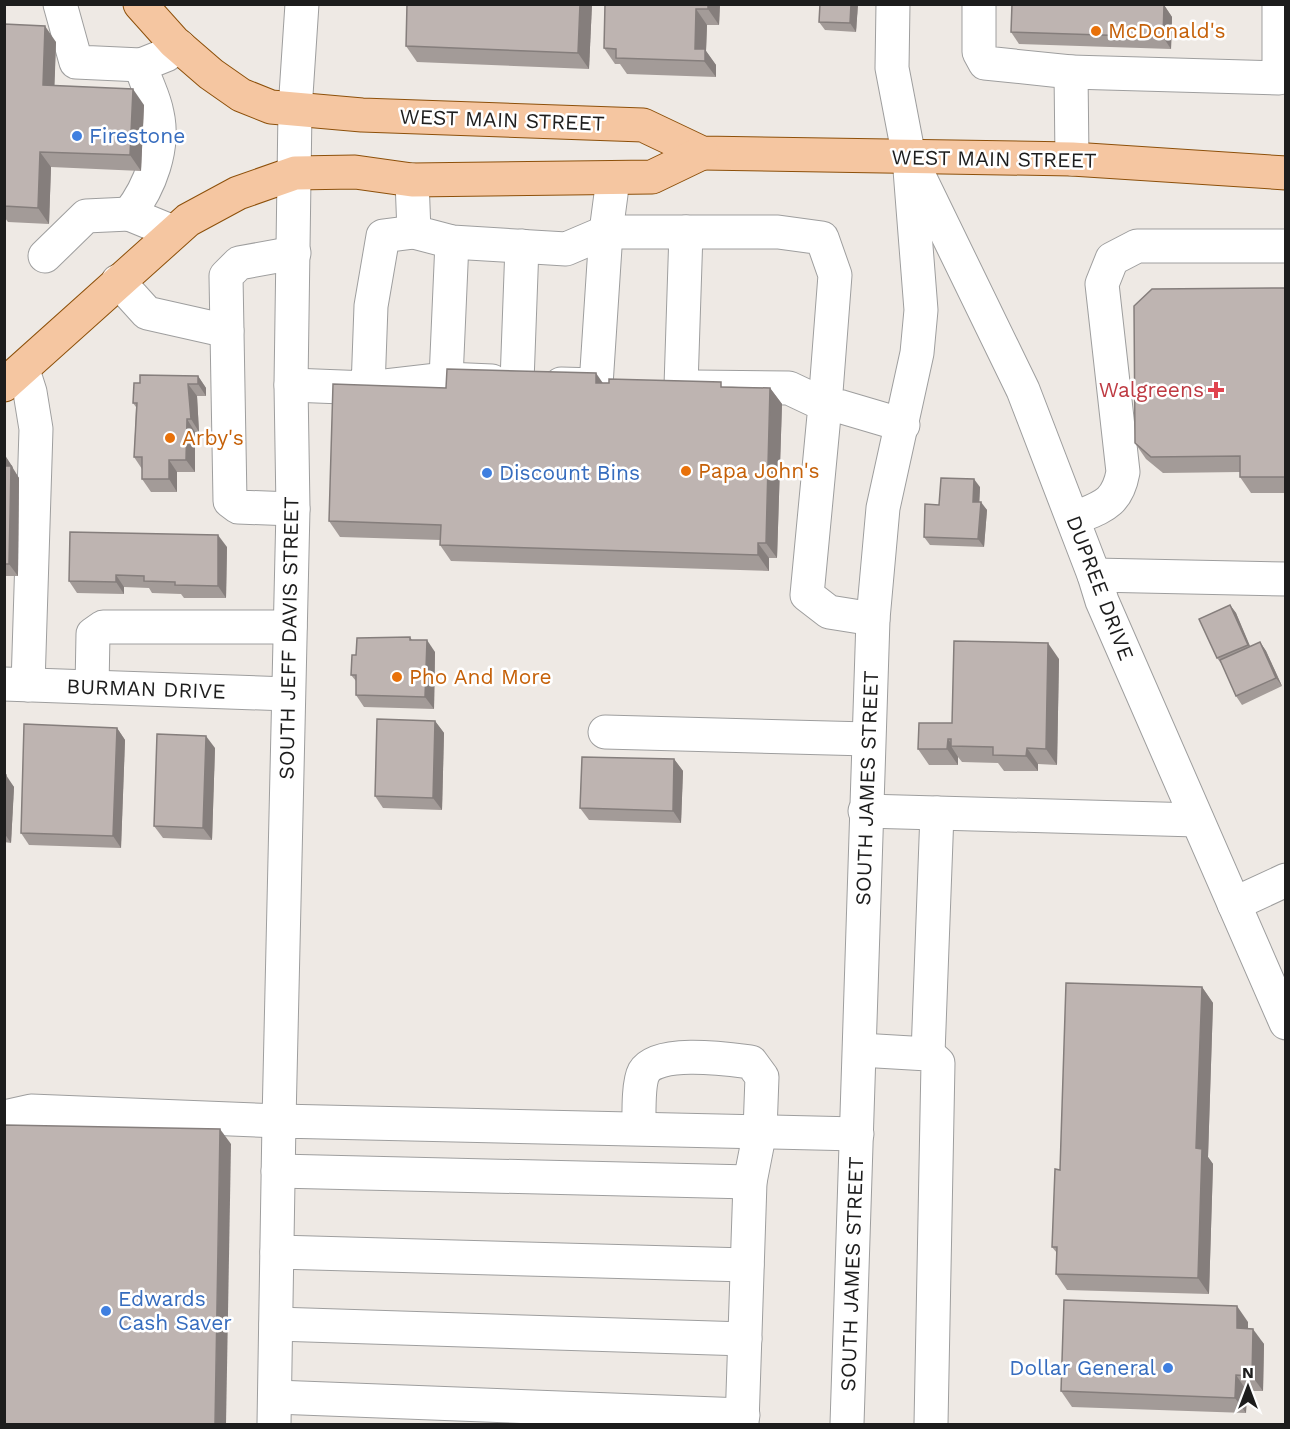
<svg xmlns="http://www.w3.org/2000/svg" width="1290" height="1429" font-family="'Work Sans',sans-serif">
<rect width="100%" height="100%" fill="#eee9e4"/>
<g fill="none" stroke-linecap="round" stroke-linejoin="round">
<!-- minor casing -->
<g stroke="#9e9e9e" stroke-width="35">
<g id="minor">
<path d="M60 4 76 62 141 65"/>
<path d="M979 4V52L985 63 1071 72 1072 159"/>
<path d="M1071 72 1279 78V4"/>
<path d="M917 172 1023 390 1094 575 1102 601 1286 1023"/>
<path d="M412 180 414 232 452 242 566 249 606 232 613 179"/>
<path d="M173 232 129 214C150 187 165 148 157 113 154 96 145 82 141 65L166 55 179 46"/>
<path d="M45 256 86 216 129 214"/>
<path d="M118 281 147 313 227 331"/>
<path d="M23 370 30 392 36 429 28 685"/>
<path d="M446 379 452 242"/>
<path d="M517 382 522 246"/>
<path d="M561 384 596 385 606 232H778L822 238 835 275 825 405 842 407 903 425"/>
<path d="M291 385 368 388 371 306 383 236 414 232"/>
<path d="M681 386 686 232"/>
<path d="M694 387 789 388 825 405 807 595 829 612 873 619"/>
<path d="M368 388 446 379 492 381"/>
<path d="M293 509 238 507 230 501 226 276 239 263 294 253"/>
<path d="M1073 519C1101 507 1117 505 1123 472L1102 284 1112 259 1137 246H1286"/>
<path d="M1094 575 1286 579"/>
<path d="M4 684 288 694"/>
<path d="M92 687 93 634 103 627H290"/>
<path d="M605 732 868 739"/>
<path d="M865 811 1197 820"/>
<path d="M1234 904 1286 880"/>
<path d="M860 1050 928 1054 938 1063 931 1424"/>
<path d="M928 1054 937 813"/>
<path d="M4 1117 31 1111 279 1121 293 509 291 385 295 110 302 4"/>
<path d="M639 1128C639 1115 638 1083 644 1072 657 1049 727 1059 751 1062L762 1077 760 1131 750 1182 742 1424"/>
<path d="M278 1171 750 1182"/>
<path d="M277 1252 747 1265"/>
<path d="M276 1324 745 1339"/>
<path d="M275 1397 743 1415"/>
<path d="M274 1424 279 1121 857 1134"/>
<path d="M847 1424 873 619 883 508 917 353 921 310 909 157 892 68 893 4"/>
</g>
</g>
<!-- major casing -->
<g stroke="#8d500a" stroke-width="35">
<g id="major">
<path d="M140 4 174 42 211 74 241 95 271 107 362 115 643 125 702 153 1072 159 1286 173"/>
<path d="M4 385 188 220 238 193 295 173 355 172 412 180 652 177 702 153"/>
</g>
</g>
<!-- minor -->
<use href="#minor" stroke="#fff" stroke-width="33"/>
<!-- major -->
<use href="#major" stroke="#f5c6a1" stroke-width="33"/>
</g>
<!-- wall -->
<g fill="#a39b98">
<path d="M592 4 589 69 417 62 406 46Z"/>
<path d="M605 4H720L719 25H707L706 51 716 65V77L627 74 620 64H615L604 48Z"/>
<path d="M858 4 856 32 825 30 819 22Z"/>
<path d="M1164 5 1172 17 1171 49 1019 44 1011 32Z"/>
<path d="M4 24 56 42 54 86 144 105 141 171 51 167 49 224 8 222 5 218 4 243Z"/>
<path d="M1286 288V493H1251L1240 477V472L1163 473 1146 459 1135 443Z"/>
<path d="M198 376 206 388V396H197L199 432H195V472H177V492H151L142 479V469L134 457 136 407 133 403 140 383Z"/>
<path d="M603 383 770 388 782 404 777 558H769V571L451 561 440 545 441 540 340 537 329 521 446 388Z"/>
<path d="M4 455 13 467V470L19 478 18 576H4Z"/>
<path d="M980 487 979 502 987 510 984 547 930 545 924 537 939 505Z"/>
<path d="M227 547 226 598H184L181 594 152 593 149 588 124 587V594L77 593 69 581Z"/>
<path d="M1230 605 1236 613 1250 647 1260 642 1266 651 1282 686 1242 705 1236 696 1223 666 1217 658Z"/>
<path d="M410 637 412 640 435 652 434 709 364 707 356 695V681L351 675 356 655Z"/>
<path d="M1059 659 1057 765 1038 764V771H1004L998 763 962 762 958 757V765H929L918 749 952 723Z"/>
<path d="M435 721 444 733 442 810 383 808 375 796Z"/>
<path d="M117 728 125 740 121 848 29 845 21 833Z"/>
<path d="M215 748 212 840 163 838 154 826Z"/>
<path d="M674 759 683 771 681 823 589 820 580 808Z"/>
<path d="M4 775 14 787 11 843 4 842Z"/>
<path d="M1202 987 1213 1003 1208 1157 1213 1164 1209 1294 1067 1290 1056 1274 1057 1253 1052 1247 1060 1170Z"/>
<path d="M1248 1322V1328L1264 1344 1263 1391H1247L1246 1413 1072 1407 1061 1391Z"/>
</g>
<!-- shaded-wall -->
<g fill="#857e7c">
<path d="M580 4H592L589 69 578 53Z"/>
<path d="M708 4H720L719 25 708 9Z"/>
<path d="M851 4H858L856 32 850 23Z"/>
<path d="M1164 5 1172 17 1171 49 1163 37Z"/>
<path d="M696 9 707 25 706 51 716 65V77L695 49Z"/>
<path d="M45 26 56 42 54 101 43 85Z"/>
<path d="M133 89 144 105 141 171 130 155Z"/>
<path d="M40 152 51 167 49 224 38 208Z"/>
<path d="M4 217 5 218 4 243Z"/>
<path d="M596 373 607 389 596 383Z"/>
<path d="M198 376 206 388V396L198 384Z"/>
<path d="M188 384 197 396 199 432 191 419Z"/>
<path d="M770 388 782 404 777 558 766 543Z"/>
<path d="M187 419 195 432V472L186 460Z"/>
<path d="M5 455 19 478 18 576 9 564Z"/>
<path d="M169 460 177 472V492L169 479Z"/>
<path d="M974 479 980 487 979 510 973 502Z"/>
<path d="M981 502 987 510 984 547 978 539Z"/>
<path d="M218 535 227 547 226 598 218 586Z"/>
<path d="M758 543 769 558V571L758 555Z"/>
<path d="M116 575 124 587V594L116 582Z"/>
<path d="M1230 605 1236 613 1253 653 1248 645Z"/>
<path d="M427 640 435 652 434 709 425 697Z"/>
<path d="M1260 642 1266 651 1282 686 1276 678Z"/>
<path d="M1048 643 1059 659 1057 765 1046 749Z"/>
<path d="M435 721 444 733 442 810 433 798Z"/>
<path d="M117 728 125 740 121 848 113 836Z"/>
<path d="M206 736 215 748 212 840 203 828Z"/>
<path d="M948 739 953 746H951L958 757V765L947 749Z"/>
<path d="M1027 748 1038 764V771L1026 756Z"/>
<path d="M674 759 683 771 681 823 673 811Z"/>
<path d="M6 775 14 787 11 843 4 833Z"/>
<path d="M1202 987 1213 1003 1208 1157 1213 1164 1209 1294 1198 1278 1196 1148Z"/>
<path d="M220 1129 231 1144 226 1425H215Z"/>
<path d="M1237 1306 1248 1322V1344L1237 1328Z"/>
<path d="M1253 1329 1264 1344 1263 1391 1252 1376Z"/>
<path d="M1236 1375 1247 1391 1246 1413 1235 1398Z"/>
</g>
<!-- building -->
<g fill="#beb4b1" stroke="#857e7c" stroke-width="1.5">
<path d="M407 4H580L578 53 406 46Z"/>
<path d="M605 4H708V9H696L695 49H705V61L616 58V49L604 48Z"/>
<path d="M820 4H851L850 23 819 22Z"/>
<path d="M1012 4 1164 5 1163 37 1011 32Z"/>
<path d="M4 24 45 26 43 85 133 89 130 155 40 152 38 208 4 206Z"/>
<path d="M1286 288V477H1240V456L1151 457 1135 443 1134 306 1152 289Z"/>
<path d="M447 369 596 373V383H609V379L721 382V387L770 388 766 543H758V555L440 545 441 525 329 521 333 384 446 388Z"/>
<path d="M140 375 198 376V384H188L191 419H187L186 460H169V479H142V457H134L137 403H133L134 383H140Z"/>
<path d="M4 455 5 466H11L9 564H4Z"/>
<path d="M941 478 974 479 973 502H981L978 539 924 537 925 504 939 505Z"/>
<path d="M70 532 218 535V586L175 585V582L144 581V576L116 575V582L69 581Z"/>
<path d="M1230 605 1248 645 1217 658 1199 619Z"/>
<path d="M410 637V640H427L425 697 356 695V675H351L352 655H356L357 638Z"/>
<path d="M954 641 1048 643 1046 749 1027 748 1026 756 993 755V747L951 746V739H948L947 749H918L919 723H952Z"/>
<path d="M1260 642 1276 678 1236 696 1220 660Z"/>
<path d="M377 719 435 721 433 798 375 796Z"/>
<path d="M24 724 117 728 113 836 21 833Z"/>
<path d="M157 734 206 736 203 828 154 826Z"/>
<path d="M582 757 674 759 673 811 580 808Z"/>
<path d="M4 775H6L4 798Z"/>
<path d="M1066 983 1202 987 1196 1148 1202 1149 1198 1278 1056 1274 1057 1247H1052L1055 1169 1060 1170Z"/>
<path d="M4 1125 220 1129 215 1425H4Z"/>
<path d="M1064 1300 1237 1306V1328L1253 1329 1252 1376 1236 1375 1235 1398 1061 1391Z"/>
</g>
<!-- markers -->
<g fill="#e8710a" stroke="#fff" stroke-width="2">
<circle cx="1096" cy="31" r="6"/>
<circle cx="170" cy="438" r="6"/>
<circle cx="686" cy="471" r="6"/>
<circle cx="397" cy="677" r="6"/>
</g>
<g fill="#3f7fe0" stroke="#fff" stroke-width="2">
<circle cx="77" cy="136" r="6"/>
<circle cx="487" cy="473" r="6"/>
<circle cx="106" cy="1311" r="6"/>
<circle cx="1168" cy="1368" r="6"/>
</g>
<path fill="#e0444e" stroke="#fff" stroke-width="2" d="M1213 381h6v6h6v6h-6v6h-6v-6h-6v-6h6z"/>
<g text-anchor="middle" stroke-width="5" stroke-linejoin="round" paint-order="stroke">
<!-- food labels -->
<g font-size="21" fill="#c56008" stroke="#fff" text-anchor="start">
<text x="1108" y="38">McDonald's</text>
<text x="182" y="445">Arby's</text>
<text x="698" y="478">Papa John's</text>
<text x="409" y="684">Pho And More</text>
</g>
<!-- street labels -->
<g font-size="21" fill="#1d1d1d" stroke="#fff">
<text transform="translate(502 120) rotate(2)" y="7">WEST MAIN STREET</text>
<text transform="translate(994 159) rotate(1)" y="7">WEST MAIN STREET</text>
<text transform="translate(1100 588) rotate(69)" y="7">DUPREE DRIVE</text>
<text transform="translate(289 638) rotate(-89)" y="7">SOUTH JEFF DAVIS STREET</text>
<text transform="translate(146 689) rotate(2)" y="7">BURMAN DRIVE</text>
<text transform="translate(867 788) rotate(-88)" y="7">SOUTH JAMES STREET</text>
<text transform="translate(852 1274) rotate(-88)" y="7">SOUTH JAMES STREET</text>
</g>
<!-- shop labels -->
<g font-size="21" fill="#366cbe" stroke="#fff" text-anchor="start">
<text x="89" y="143">Firestone</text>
<text x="499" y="480">Discount Bins</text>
<text x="118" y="1306">Edwards<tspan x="118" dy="24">Cash Saver</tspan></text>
<text x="1156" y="1375" text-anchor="end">Dollar General</text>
</g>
<!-- health labels -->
<g font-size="21" fill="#be3a42" stroke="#fff" text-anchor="end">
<text x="1204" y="397">Walgreens</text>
</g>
</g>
<!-- border -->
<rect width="1290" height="1429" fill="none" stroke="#1d1d1d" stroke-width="12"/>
<!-- north arrow -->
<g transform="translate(1248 1387)" stroke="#ffffff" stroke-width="4.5" paint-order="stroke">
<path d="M0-4.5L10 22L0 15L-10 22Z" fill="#1d1d1d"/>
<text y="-9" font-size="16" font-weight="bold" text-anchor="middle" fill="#1d1d1d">N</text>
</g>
</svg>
